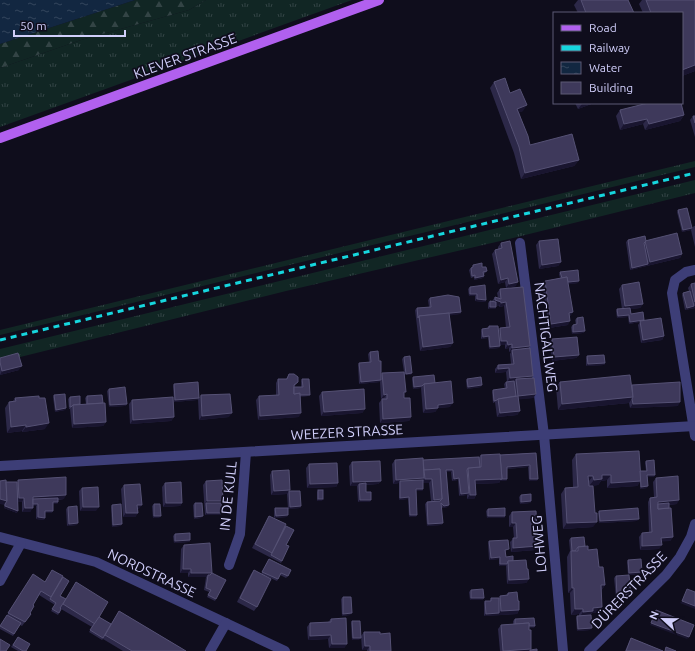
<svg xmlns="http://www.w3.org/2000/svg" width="695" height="651" font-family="Ubuntu,sans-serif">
<defs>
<pattern id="grass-tufts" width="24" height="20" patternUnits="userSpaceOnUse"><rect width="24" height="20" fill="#112624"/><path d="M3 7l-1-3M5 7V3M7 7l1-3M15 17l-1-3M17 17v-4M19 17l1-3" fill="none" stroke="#334445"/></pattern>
<pattern id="forest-firs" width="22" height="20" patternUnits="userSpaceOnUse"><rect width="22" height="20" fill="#112624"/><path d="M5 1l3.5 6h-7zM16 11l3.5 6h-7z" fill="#334445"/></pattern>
<pattern id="water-ripples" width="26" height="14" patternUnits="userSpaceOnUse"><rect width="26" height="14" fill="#122741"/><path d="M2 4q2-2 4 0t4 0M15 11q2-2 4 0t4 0" fill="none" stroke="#33455d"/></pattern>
</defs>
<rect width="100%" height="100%" fill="#0f0d1c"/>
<!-- grass -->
<g fill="url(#grass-tufts)">
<path d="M206 0H352L0 127V68L81 40 189 10Z"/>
<path d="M695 161V167L0 335V330Z"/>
<path d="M695 180V193L513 238 286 291 0 362V349Z"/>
</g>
<!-- forest -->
<path fill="url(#forest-firs)" d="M135 0H206L189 10 81 40 0 68V44Z"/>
<!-- water -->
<path fill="url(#water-ripples)" d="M0 0H135L0 44Z"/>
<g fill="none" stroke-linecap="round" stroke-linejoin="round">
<!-- minor -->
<g stroke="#3d3e77" stroke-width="10">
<path d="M520 243 544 435 563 651"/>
<path d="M695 270 686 272 675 280 672 293 695 436"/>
<path d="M0 466 695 426"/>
<path d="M0 537 96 562 285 651"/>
<path d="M229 565 240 534 246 452"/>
<path d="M0 581 21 543"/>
<path d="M210 651 226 623"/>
<path d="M589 651 666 575 680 557 691 537 695 524"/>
</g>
<!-- major -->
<path stroke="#b160ef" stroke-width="10" d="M0 138 379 0"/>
<!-- rail -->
<path stroke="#16d6de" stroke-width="3" stroke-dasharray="6 5" stroke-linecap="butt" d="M0 340 695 173"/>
</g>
<!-- wall -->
<g fill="#2c2848">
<path d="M578 0H628L634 13H578L574 5Z"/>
<path d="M642 0H695V71L682 76V13H643L639 4Z"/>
<path d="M494 82 523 111 519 112 530 145 579 160 574 166 521 179 514 153 490 88Z"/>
<path d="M575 103H594L578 109Z"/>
<path d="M620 110 684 115 680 121 645 130 643 124 620 130 616 116Z"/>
<path d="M693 116H695V137L690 120Z"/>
<path d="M678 210 692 228 694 226H695V247L691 230 682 232 677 212Z"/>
<path d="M628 240 646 241 682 254 680 258 630 270 626 242Z"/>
<path d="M539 241 561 262 558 266 539 269 536 245Z"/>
<path d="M501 243 516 286 506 288 505 282 498 284 492 254 495 250 498 249V247Z"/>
<path d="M473 265 482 267 487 271 484 274V276L483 278 474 280V277L471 278 469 270 471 268H472Z"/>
<path d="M560 272 578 283 568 284 573 312 570 316H569L568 325 549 328 542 284 545 281 560 278 559 274Z"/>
<path d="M695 283V308L685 310 682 295 683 293 689 291 688 288 691 284Z"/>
<path d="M622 285 643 304 640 308 630 309 631 314 644 320 643 321 664 336 662 340 641 343 638 325 640 322 629 324 628 317 617 318 616 311 617 309H622L619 289Z"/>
<path d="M470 287 486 300 485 302 475 301V296H469L468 289Z"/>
<path d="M500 289 530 346 529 348 532 378 536 394 533 398 518 399 520 411 517 415 497 417 495 402 493 403 492 392 493 390 505 389 504 384 506 382H507L506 372 495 373V369L498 365 511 364 510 354 511 352H509V348L505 349V345H500L499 348 489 349 488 338 481 339V331L482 329 487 328 489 326 499 330 500 328H506L504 306 499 307V306L496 305V307L495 309H488V303L490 301H492L495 297 498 298 497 293Z"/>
<path d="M430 298 461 312 460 314 449 315 453 343 450 347 420 351 415 310 417 308 429 307 428 300Z"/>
<path d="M577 318 585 331 583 333 572 334 571 327 573 325H576L575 320Z"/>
<path d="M552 339 579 355 576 358 552 361 550 343Z"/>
<path d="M370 352 379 361 381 375 382 373 404 372 402 359 404 357 411 375H404V398L411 417 409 421 380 423 379 403 382 399H384H381L380 382 359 384 358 365 359 363 369 362 368 354Z"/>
<path d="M587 356 605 363 604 365 586 366V358Z"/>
<path d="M0 358 19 370 0 375Z"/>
<path d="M289 374 298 382 294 387H301V381L302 379 308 396 300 397 299 417 258 420 256 400 259 396 276 395V383L278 379H286Z"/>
<path d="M413 377 435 383 450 407 438 408 435 412 423 413 421 388 413 389 412 379Z"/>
<path d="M467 379 481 387 467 389 466 381Z"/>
<path d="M560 382 632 385 678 406 630 408 629 403 558 410 556 387Z"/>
<path d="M174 384 199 398 201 395 229 417 199 420 198 399 197 400 174 402 173 386Z"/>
<path d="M109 389 127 404 125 406 109 407 107 391Z"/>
<path d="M322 392 365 409 362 413 321 416 319 396Z"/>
<path d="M54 395 66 408 65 410 55 412 53 397Z"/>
<path d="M87 396 103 403 106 422 103 426 72 428 70 409H69L68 399 70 397 80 404H86L85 398Z"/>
<path d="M15 398H39L45 429 22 432V431L7 433 5 408 9 402 13 401Z"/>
<path d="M132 400 174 417 171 421 130 424 129 404Z"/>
<path d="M536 453 537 481H529L528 467 507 469V479L506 481H500L499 483 476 484V495L474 499H467V495L459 496 458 480 452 481 451 472H447L448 507 442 508 441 507 443 523 441 525 427 526 425 504 427 502 431 501 429 483H423V489L422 491H416V517H409L408 499 399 500V483L393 484 392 464 395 460H423L479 457 481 455H500Z"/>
<path d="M576 454 640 472 646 471 645 463 646 461 654 477H648L647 488 640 489V482L637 486 607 488V480L601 481 598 485 589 486V481H588L589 486 595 513 593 527 563 529 561 494 565 488 573 487 572 460Z"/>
<path d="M352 462 381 481 378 484 366 485V492L370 502H358L357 486H350L349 466Z"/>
<path d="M309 464 338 483 336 487 307 488 306 468Z"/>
<path d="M272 471 290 490 289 491 301 506 300 508 288 509 287 494 271 495 270 475Z"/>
<path d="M656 478 677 504 669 505 673 537 670 541H661L659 549 640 550 639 537 642 533H649L648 502 650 498 654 497 653 482Z"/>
<path d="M18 480 64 499 58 500V502L57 504H53V511L51 513H45L44 520 36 519V506H33L30 512H22V502H18L17 513 4 508 6 482H17Z"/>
<path d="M206 481 222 513 220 515H205L203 485Z"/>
<path d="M165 483 182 503 180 506 163 507 162 487Z"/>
<path d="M124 485 139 509H137L138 513 135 517H123L121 489Z"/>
<path d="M82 488 96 511H80L79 491Z"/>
<path d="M318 490 322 501H317V492Z"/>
<path d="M521 495 531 501 530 503 520 504 519 497Z"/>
<path d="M195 503 201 518 194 519 193 505Z"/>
<path d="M154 504 159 518H153L152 506Z"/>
<path d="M112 505 122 524 120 526 112 527 111 507Z"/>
<path d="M68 507 77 525 67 526 66 509Z"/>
<path d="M275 508 287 517 274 518V510Z"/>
<path d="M488 509 505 516 504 518H487L486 511Z"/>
<path d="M599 511 637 521 599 523 598 513Z"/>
<path d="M512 512 538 546 535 550 511 552 510 542 514 538 513 527H509V516Z"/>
<path d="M269 516 286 526V545L282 561 281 563 252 548 267 520Z"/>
<path d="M175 534 190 540 189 542 174 543 173 536Z"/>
<path d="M571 538 585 546 588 550 599 567 605 585 601 591 598 613H592L591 615 590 630 577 631 576 618 577 616H579V614L571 615 570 593H568L567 557 570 551 569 540Z"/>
<path d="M489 541 507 551H506V557L527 569 529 579 526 583 507 584 506 566H499V559L489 560 488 543Z"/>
<path d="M184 545 212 573 216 599 215 601 207 597 209 592 204 590 206 577H188V573H180L181 549Z"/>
<path d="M269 559 288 576 286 578 280 575 277 581 261 574Z"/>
<path d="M628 560 642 572 641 574 628 575 627 562Z"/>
<path d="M52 570 63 577 60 596 66 599 76 582 99 617 111 624 119 611 186 651H123L103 639 102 640 89 632 92 627 61 609 58 615 51 611 55 605 39 595 33 605 30 613 31 614 22 626 20 625 13 636 0 629V626L6 617 33 574 45 582Z"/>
<path d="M254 570 257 607 254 611 237 602 251 574Z"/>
<path d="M616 576 629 597 616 598 614 578Z"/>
<path d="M471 590 484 598 482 600H470L469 592Z"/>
<path d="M508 593 518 601 519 610 517 614 484 616V603L485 601H490L491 598H499L500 596 506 595Z"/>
<path d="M343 597 350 615 342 616 341 599Z"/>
<path d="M331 619 347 644 344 648H329L328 639 308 640 307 627 310 623 328 622Z"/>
<path d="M515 619 534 628H529L531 649 530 650 537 651H500L498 629 501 625 513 624V621Z"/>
<path d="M352 621 359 640H352L351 623Z"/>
<path d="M364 632 380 634 391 651H367V650H362L361 636Z"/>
<path d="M18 637 26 651H18L11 647Z"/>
<path d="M631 638 663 651H625L629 642Z"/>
</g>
<!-- shaded-wall -->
<g fill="#19152f">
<path d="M695 65V71L682 76V70Z"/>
<path d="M583 103H594L578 109 582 104Z"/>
<path d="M527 105 523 111 513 115 517 109Z"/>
<path d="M684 115 680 121 645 130 649 124Z"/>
<path d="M647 119 643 124 620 130 624 124Z"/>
<path d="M579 160 574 166 521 179 525 173Z"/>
<path d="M692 228 691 230 682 232 683 230Z"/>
<path d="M682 254 680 258 630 270 632 268 648 264 650 262Z"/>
<path d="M561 262 558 266 539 269 542 265Z"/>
<path d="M484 276 483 278 474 280 475 278Z"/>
<path d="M508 278 505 282 498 284 501 280Z"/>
<path d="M579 281 578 283 564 285 566 283Z"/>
<path d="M518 282 516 286 506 288 509 284Z"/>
<path d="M470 294H477L475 296H469Z"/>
<path d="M477 299 486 300 485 302 475 301Z"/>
<path d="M495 300 501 302 499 306 492 304Z"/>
<path d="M506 302 504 306 499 307 501 303Z"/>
<path d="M643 304 640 308 623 310 625 306Z"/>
<path d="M695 305V308L685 310 687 308 694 306Z"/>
<path d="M490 307H496L495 309H488Z"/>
<path d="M461 312 460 314 420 320 419 318Z"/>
<path d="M573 312 570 316 566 317 569 313Z"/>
<path d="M629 315 628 317 617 318 618 316Z"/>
<path d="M644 320 642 322 640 321V322L629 324 630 322Z"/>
<path d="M570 321 568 325 549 328 551 324Z"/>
<path d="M585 331 583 333 572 334 573 332Z"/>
<path d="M489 336 488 338 481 339 483 337Z"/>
<path d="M664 336 662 340 641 343 643 340Z"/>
<path d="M501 341H507L505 345H498Z"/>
<path d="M453 343 450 347 420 351 423 347Z"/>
<path d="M512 344 509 348 505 349 508 345Z"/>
<path d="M500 346 499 348 489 349 490 347Z"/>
<path d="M530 346 527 350H512L511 352H509L512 348Z"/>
<path d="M579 355 576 358 552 361 554 357Z"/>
<path d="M605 363 604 365 586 366 588 364Z"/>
<path d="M22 366 19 370 0 375 2 371Z"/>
<path d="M509 368 506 372 495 373 498 369Z"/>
<path d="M412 373 411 375H404L406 374Z"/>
<path d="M533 376 531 380 516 379 514 381 507 382 510 378Z"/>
<path d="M381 380 380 382 359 384 361 382Z"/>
<path d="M482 385 481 387 467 389 468 387Z"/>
<path d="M422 386 421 388 413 389 414 387Z"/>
<path d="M387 394 384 398 381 399 384 395Z"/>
<path d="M536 394 533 398 515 400 518 396Z"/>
<path d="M310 395 308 396 291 398 293 396Z"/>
<path d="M633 397 629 403 558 410 562 404Z"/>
<path d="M199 398 197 400 174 402 175 400Z"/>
<path d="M680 402 678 406 630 408 633 404Z"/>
<path d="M453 403 450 407 438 408 435 412 423 413 426 409 438 405Z"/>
<path d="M127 404 125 406 109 407 110 405Z"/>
<path d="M66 408 65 410 55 412 56 410Z"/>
<path d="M365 409 362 413 321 416 324 412Z"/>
<path d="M520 411 517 415 497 417 500 413Z"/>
<path d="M232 413 229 417 199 420 202 416Z"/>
<path d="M301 413 299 417 258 420 260 416Z"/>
<path d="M174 417 171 421 130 424 133 420Z"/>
<path d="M411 417 409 421 380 423 383 419Z"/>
<path d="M106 422 103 426 72 428 74 424Z"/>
<path d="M49 423 45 429 22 432 26 427Z"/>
<path d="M26 425 22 431 7 433 11 427Z"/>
<path d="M530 465 528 467 505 469 507 467Z"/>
<path d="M446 470H453L451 472H445Z"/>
<path d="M602 475H611L607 480 601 481 598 485 589 486 594 480Z"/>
<path d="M647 475H655L654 477H646Z"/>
<path d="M588 476H593L589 481 584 482Z"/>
<path d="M424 478 421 482 400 481 399 483 393 484 396 480Z"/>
<path d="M459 478 458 480 452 481 454 479Z"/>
<path d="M425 479H432L429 483H422Z"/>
<path d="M507 479 506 481H500L499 483 473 484 475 480Z"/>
<path d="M530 479H538L537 481H529Z"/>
<path d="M381 481 378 484 359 485V484L357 486H350L353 482Z"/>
<path d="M641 481 637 486 607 488 611 483Z"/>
<path d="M338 483 336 487 307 488 310 484Z"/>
<path d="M648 486 647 488 640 489 641 487Z"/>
<path d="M416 489H423L422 491H414Z"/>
<path d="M290 490 287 494 271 495 274 491Z"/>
<path d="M469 493 467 495 459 496 461 494Z"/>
<path d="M66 495 64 499 31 501 33 497Z"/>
<path d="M470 495H476L474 499H467Z"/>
<path d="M409 497 408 499 399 500 400 498Z"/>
<path d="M19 498H24L22 502H16Z"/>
<path d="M0 499 7 501 4 505 0 504Z"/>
<path d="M318 499H323L322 501H317Z"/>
<path d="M442 499 439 503 431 504 434 500Z"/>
<path d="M360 500H371L370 502H358Z"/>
<path d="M679 500 677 504 657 506 658 502Z"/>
<path d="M207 501H223L221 505 206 503 204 505Z"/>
<path d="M531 501 530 503 520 504 521 502Z"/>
<path d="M53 502H58L57 504H51Z"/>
<path d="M166 503H182L180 506 163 507Z"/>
<path d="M32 504H38L36 506H30Z"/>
<path d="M137 505H142L139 509H134Z"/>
<path d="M449 505 448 507 442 508 444 506Z"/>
<path d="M5 506 18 511 17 513 4 508Z"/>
<path d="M301 506 300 508 288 509 290 507Z"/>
<path d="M83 507H99L96 511H80Z"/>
<path d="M25 508H33L30 512H22Z"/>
<path d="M45 511H53L51 513H43Z"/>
<path d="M126 513H138L135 517H123Z"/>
<path d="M207 513H222L220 515H205Z"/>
<path d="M288 515 287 517 274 518 276 516Z"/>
<path d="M410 515H417L416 517H409Z"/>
<path d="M154 516H161L159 518H153Z"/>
<path d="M203 516 201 518 194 519 195 517Z"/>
<path d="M488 516H505L504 518H487Z"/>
<path d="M38 517 45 518 44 520 36 519Z"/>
<path d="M639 519 637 521 599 523 600 521Z"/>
<path d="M597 522 593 527 563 529 567 523Z"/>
<path d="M78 523 77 525 67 526 69 524Z"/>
<path d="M443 523 441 525 427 526 428 524Z"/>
<path d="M512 523H516L513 527H509Z"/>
<path d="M122 524 120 526 112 527 113 525Z"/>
<path d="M673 537 670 541 658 542 661 538Z"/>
<path d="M190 540 189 542 174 543 175 541Z"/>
<path d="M662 545 659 549 640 550 642 546Z"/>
<path d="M538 546 535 550 511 552 513 548Z"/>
<path d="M500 557 499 559 489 560 491 558Z"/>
<path d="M500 564H507L506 566H499Z"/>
<path d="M183 569H191L188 573H180Z"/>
<path d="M642 572 641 574 628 575 629 573Z"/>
<path d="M191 573H212L209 577 208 575 206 577H188Z"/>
<path d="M529 579 526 583 507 584 509 580Z"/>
<path d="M601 585H605L601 591Z"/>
<path d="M572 588H574L570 593H568Z"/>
<path d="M631 595 629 597 616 598 617 596Z"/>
<path d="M471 598H484L482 600H470Z"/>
<path d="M682 601 695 606V609L680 603Z"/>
<path d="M602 607 598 613H592L589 617 579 618 583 612 593 608Z"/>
<path d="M575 609H583L579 614 571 615Z"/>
<path d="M519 610 517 614 484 616 486 614 499 613 501 611Z"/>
<path d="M352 613 350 615 342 616 343 614Z"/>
<path d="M651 623 689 637 687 639 650 625Z"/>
<path d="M515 626H535L534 628H514Z"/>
<path d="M592 628 590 630 577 631 578 629Z"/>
<path d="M331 635 328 639 308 640 310 636Z"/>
<path d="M353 638H361L359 640H352Z"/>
<path d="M332 644H347L344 648H329Z"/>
<path d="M365 646H370L367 650H362Z"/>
<path d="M531 649 530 651H503Z"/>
</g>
<!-- building -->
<g fill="#3e395b" stroke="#555174">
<path d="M581 0H628L634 13H586Z"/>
<path d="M646 0H695V65L682 70V13H651Z"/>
<path d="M505 78 510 93 520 89 527 105 517 109 528 136 530 145 572 134 579 160 525 173 519 147 494 82Z"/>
<path d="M648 103H681L684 115 649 124 647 119 624 124 620 110Z"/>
<path d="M693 116H695V123Z"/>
<path d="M687 208 692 228 683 230 678 210Z"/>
<path d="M677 233 682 254 650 262 645 241Z"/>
<path d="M645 236 646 241 644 243 648 264 632 268 628 240Z"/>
<path d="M558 239 561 262 542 265 539 241Z"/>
<path d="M510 241 518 282 509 284 508 278 501 280 495 250 502 248 501 243Z"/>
<path d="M482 263V267H486L487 271 483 272 484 276 475 278V275L472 276 471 268 473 267V265Z"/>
<path d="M578 270 579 281 568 282 567 277 562 278 560 272Z"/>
<path d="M567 277 573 312 569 313 570 321 551 324 545 281Z"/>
<path d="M639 282 643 304 625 306 622 285Z"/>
<path d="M695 283V302L691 284Z"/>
<path d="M485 285 486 300 477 299V294H470V287Z"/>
<path d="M523 287 530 346 512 348V344L508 345 507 341H501L500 328 510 327 506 302 501 303V302L495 300V297L501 299 500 289Z"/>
<path d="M690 291 694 306 687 308 683 293Z"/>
<path d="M448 295 459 297 461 312 419 316 418 318 417 308 431 307 430 298Z"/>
<path d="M490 301 496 302V307H490Z"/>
<path d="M630 308 631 314 643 312 644 320 630 322 629 315 618 316 617 309Z"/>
<path d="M449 313 453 343 423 347 419 316Z"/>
<path d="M583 317 585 331 573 332V325L577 324V318Z"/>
<path d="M661 318 664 336 643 340 640 321Z"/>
<path d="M489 326H498L500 346 490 347 489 336 483 337 482 329 489 328Z"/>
<path d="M577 337 579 355 554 357 552 339Z"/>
<path d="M530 348 533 376 510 378 509 368 498 369V365L514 364 512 350Z"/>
<path d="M378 351 379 361H381V380L361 382 359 363 371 362 370 352Z"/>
<path d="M18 353 22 366 2 371 0 362V358Z"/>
<path d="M604 355 605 363 588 364 587 356Z"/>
<path d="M410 356 412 373 406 374 404 357Z"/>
<path d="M404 372 406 392H404V398H410L411 417 383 419 382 399H387V394L384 395 382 373Z"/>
<path d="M289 374H294L298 377V382L294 385V394L300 393 301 413 260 416 259 396 279 395 278 379H287Z"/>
<path d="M434 375 435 383 424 384 422 386 414 387 413 377Z"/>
<path d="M630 375 633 397 562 404 560 382Z"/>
<path d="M481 377 482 385 468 387 467 379Z"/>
<path d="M534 378 536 394 518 396 516 379Z"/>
<path d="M302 379H309L310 395H300V393L294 394V387H303Z"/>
<path d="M451 381 453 403 438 405V408L426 409 424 384Z"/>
<path d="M514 381 516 396 498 399 497 400 494 401 493 390 507 388 506 382Z"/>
<path d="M198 382 199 398 175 400 174 384Z"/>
<path d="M680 382V402L633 404 632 399 633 397 632 385Z"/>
<path d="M125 387 127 404 110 405 109 389Z"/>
<path d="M364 389 365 409 324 412 322 392Z"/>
<path d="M65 394 66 408 56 410 54 395Z"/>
<path d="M230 394 232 413 202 416 201 395Z"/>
<path d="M102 395 103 403 87 404V396Z"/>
<path d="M39 396V398H45L49 423 26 427V425L11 427 9 402 16 401 15 398Z"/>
<path d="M80 396V404L73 405 71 407H70V397Z"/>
<path d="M518 396 520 411 500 413 498 399Z"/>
<path d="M173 397 174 417 133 420 132 400Z"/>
<path d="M105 403 106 422 74 424 73 405Z"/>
<path d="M639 451 641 481 611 483V475H602V479L594 480 593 476H588L589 486H593L595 513H597V522L567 523 565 488 578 487 576 454Z"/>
<path d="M536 453 538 479H530V465L507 467V479H500H502L500 455Z"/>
<path d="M500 454 502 479 475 480 476 495H470L468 468 481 467V455Z"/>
<path d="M479 457 480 467 468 468 467 470 469 493 461 494 459 478 454 479 453 470H446L449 505 444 506 441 503 443 523 428 524 427 502 440 501 442 499 440 469 424 470 423 460Z"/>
<path d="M423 458 424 478 396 480 395 460Z"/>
<path d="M654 460 655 475H647L648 486 641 487 640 471H647L646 461Z"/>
<path d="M380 461 381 481 353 482 352 462Z"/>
<path d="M337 463 338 483 310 484 309 464Z"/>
<path d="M440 469 442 499 434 500 432 479H425L424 470Z"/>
<path d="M289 470 290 490 274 491 272 471Z"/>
<path d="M678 476 679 500 658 502V509L671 508 673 537 661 538 662 545 642 546V533L652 532 650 498 657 497 656 478Z"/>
<path d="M66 477V495L33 497V508H25L24 498H19L18 480Z"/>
<path d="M6 480 7 501 0 499V481Z"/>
<path d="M222 480 223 501H207L206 481Z"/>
<path d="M423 480V489H416L417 515H410L409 497 400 498V481Z"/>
<path d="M6 482H17L18 511 5 506V504L7 501Z"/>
<path d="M181 482 182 503H166L165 483Z"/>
<path d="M366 483V492H371V500H360L359 484Z"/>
<path d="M140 484 142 505H137L138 513H126L124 485Z"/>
<path d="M98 487 99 507H83L82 488Z"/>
<rect x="318" y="490" width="5" height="9"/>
<path d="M289 491H300L301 506 290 507Z"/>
<path d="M531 494V501L521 502V495Z"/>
<path d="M58 498V502H53V511H45V518L38 517V504H33V499Z"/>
<path d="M195 503H202L203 516 195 517Z"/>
<path d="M206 503H221L222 513H207Z"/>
<path d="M669 503V508L658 509V504Z"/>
<path d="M121 504 122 524 113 525 112 505Z"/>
<path d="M154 504H160L161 516H154Z"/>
<path d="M77 506 78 523 69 524 68 507Z"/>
<path d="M275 508H288V515L276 516Z"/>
<path d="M505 508V516H488V509Z"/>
<path d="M638 508 639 519 600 521 599 511Z"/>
<path d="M536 511 538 546 513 548V538H517L516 523H512V512Z"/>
<path d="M269 516 286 524 272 553 255 544Z"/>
<path d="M286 526 294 530 286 545 289 546 282 561 271 555Z"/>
<path d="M190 533V540L175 541V534Z"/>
<path d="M584 537 585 546 578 547 575 551H572L571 538Z"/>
<path d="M508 540 509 549 505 550 506 557 513 556V561H508L507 564H500V557L491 558 489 541Z"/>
<path d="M210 543 212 573H191V569H183L184 545Z"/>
<path d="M588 546V550L597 549 599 567H603L605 585H601L602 607 593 608V611L583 612V609H575L574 588H572L571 551H578V547Z"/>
<path d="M269 559 291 570 288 576 281 573 278 579 262 572Z"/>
<path d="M641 559 642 572 629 573 628 560Z"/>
<path d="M526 560 527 569H528L529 579 509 580 508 561Z"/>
<path d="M52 570 63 576 51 597 41 591 33 605 34 606 30 613 31 614 25 622 8 613 33 574 45 582Z"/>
<path d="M254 570 271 579 257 607 240 598Z"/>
<path d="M212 573 226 580 216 599 208 595 211 590 206 588 208 575H210Z"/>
<path d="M629 575 631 595 617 596 616 576Z"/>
<path d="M63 577 69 581 60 596 66 599 60 608 61 609 59 613 52 609 56 603 50 599Z"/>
<path d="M76 582 108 602 95 624 63 604Z"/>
<path d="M483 589 484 598H471V590Z"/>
<path d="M687 589 695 592V606L682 601Z"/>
<path d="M517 592 518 601H519V610L501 611 500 596 508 595V593Z"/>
<path d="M343 597H351L352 613 343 614Z"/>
<path d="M491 598H499V613L486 614 485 601H491Z"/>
<path d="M656 610 694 625 689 637 651 623Z"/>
<path d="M119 611 186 651H132L105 635Z"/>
<path d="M7 615 21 623 14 634 0 626Z"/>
<path d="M591 615 592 628 578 629 577 616Z"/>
<path d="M99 617 111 624 103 638 90 630Z"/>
<path d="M346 618 347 644H332L331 635 310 636V623L331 622V619Z"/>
<path d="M534 618 535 626H529V623L515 624V619Z"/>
<path d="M352 621H360L361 638H353Z"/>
<path d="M529 623V630H531V649L503 651 501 625Z"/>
<path d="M364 632H380V634L390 633 391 651H370V646H365Z"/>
<path d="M18 637 30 644 26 651H23L13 645Z"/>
<path d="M631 638 663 651H626Z"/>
<path d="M0 639 10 645 6 651H0Z"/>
<path d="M666 647 676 651H665Z"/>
<path d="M537 649V651H530V650Z"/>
</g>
<g text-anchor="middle" stroke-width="3.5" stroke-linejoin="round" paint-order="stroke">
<!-- street labels -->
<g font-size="14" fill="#d0cefa" stroke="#0f0d1c">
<text transform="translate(185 56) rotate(-20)" y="5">KLEVER STRASSE</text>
<text transform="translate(546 337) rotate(83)" y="5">NACHTIGALLWEG</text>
<text transform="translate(347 432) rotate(-3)" y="5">WEEZER STRASSE</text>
<text transform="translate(228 496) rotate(-84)" y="5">IN DE KULL</text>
<text transform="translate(539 544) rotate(-95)" y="5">LOHWEG</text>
<text transform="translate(152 573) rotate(25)" y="5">NORDSTRASSE</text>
<text transform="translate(629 590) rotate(-46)" y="5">DÜRERSTRASSE</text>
</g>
</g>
<!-- legend -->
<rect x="553" y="12" width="130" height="92" fill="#0f0d1c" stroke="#5c5a75"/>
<rect x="561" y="25" width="20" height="6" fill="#b160ef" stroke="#5c5a75"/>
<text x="589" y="32" font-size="12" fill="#d0cefa">Road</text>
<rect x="561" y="45" width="20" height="6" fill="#16d6de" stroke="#5c5a75"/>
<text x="589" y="52" font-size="12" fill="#d0cefa">Railway</text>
<rect x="561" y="62" width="20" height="12" fill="url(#water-ripples)" stroke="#5c5a75"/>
<text x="589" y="72" font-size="12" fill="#d0cefa">Water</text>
<rect x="561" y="82" width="20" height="12" fill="#3e395b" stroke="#5c5a75"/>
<text x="589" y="92" font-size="12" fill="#d0cefa">Building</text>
<!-- north arrow -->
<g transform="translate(663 619) rotate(292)" stroke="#0f0d1c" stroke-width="3" paint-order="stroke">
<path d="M0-3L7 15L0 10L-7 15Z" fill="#d0cefa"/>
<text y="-6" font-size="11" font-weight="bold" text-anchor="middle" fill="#d0cefa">N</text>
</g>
<!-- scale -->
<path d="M14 30v6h111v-6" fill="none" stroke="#d0cefa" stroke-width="2"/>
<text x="20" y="30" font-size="12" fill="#d0cefa" stroke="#0f0d1c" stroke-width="3" paint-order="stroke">50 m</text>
</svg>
